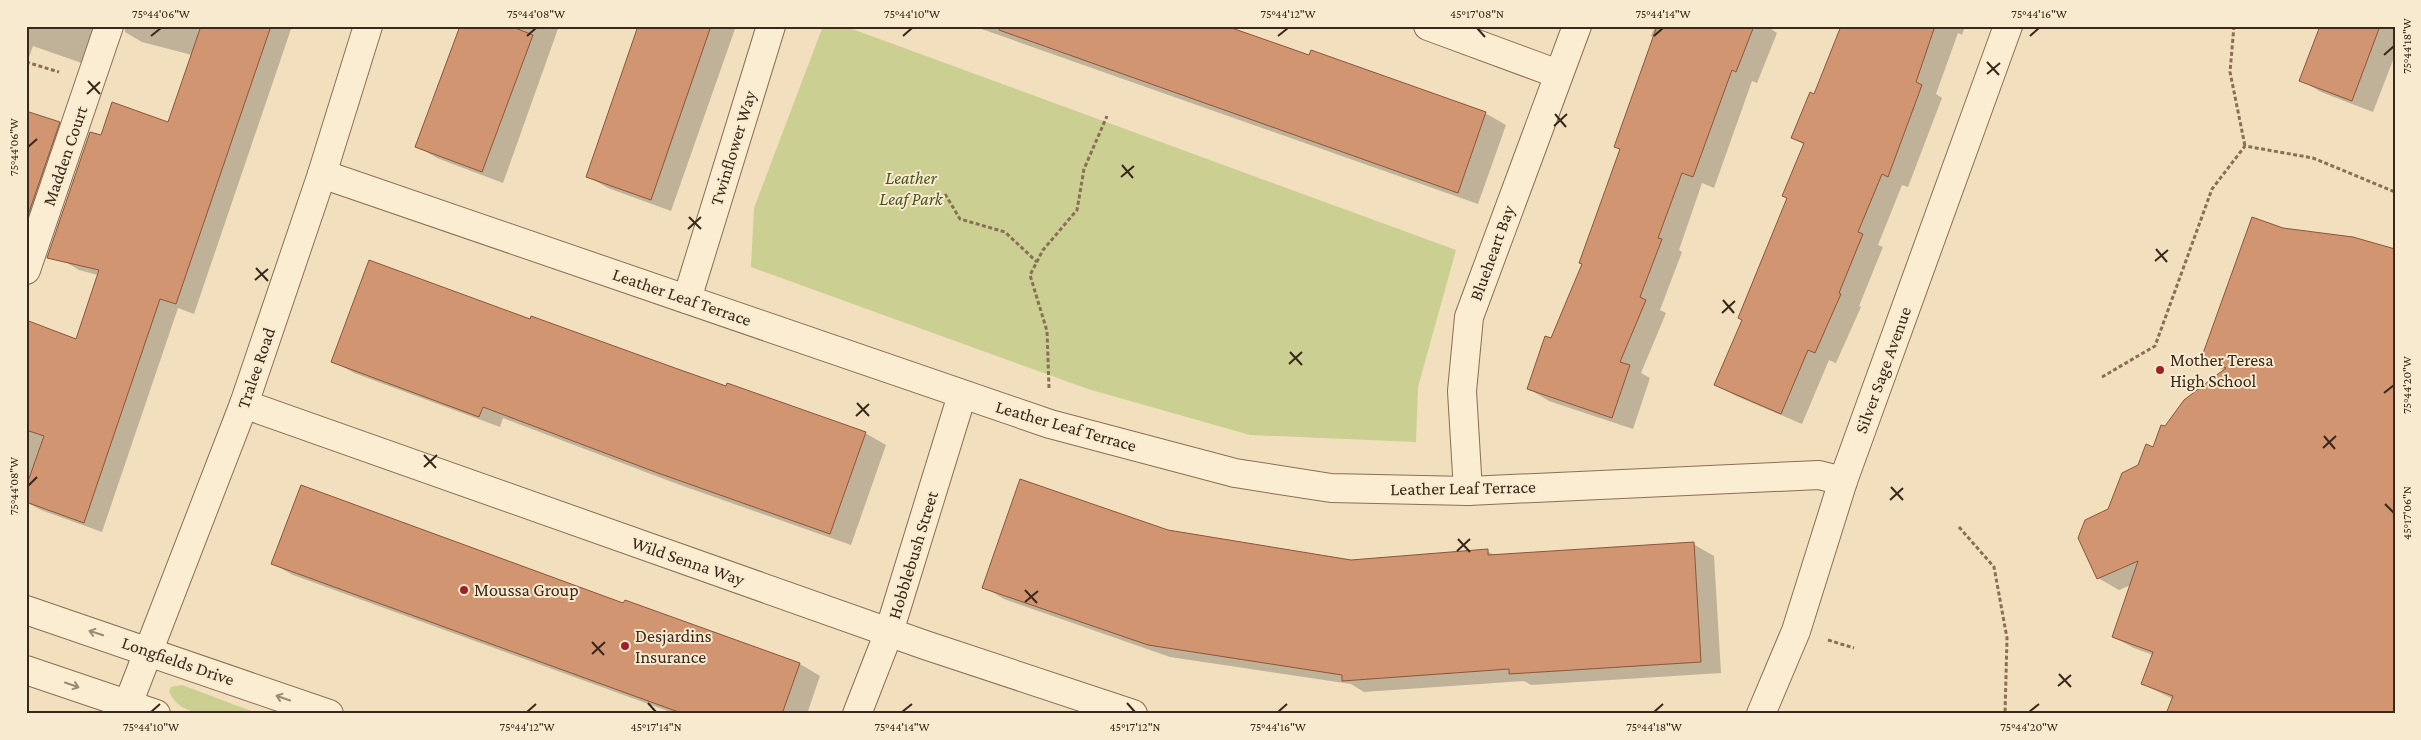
<svg xmlns="http://www.w3.org/2000/svg" width="2421" height="740" font-family="'Crimson Pro',serif">
<rect width="100%" height="100%" fill="#f1dfbe"/>
<!-- green -->
<g fill="#cbcf92">
<path d="M823 26H844L1456 250 1418 387 1416 442 1250 435 1088 389 751 267 754 208Z"/>
<path d="M182 685 259 714C231 714 181 723 169 691L171 687Z"/>
</g>
<!-- shadow -->
<g fill="#0003">
<path d="M26 26H115L93 67 33 46 26 66Z"/>
<path d="M125 26H292L194 314 178 308 102 532 41 510 26 502V322L77 340 98 275 79 270 62 260 102 137 169 124 192 55 142 42 125 32Z"/>
<path d="M460 26H559L503 183 437 158 416 146Z"/>
<path d="M639 26H736L671 211 608 188 587 176Z"/>
<path d="M973 26H1221L1485 113 1506 125 1478 204Z"/>
<path d="M1655 26H1772L1771 29 1777 33 1757 83 1752 81 1714 188 1702 183 1679 250 1682 252 1660 310 1666 313 1641 373 1650 378 1633 429 1549 401 1529 389 1583 264 1621 149 1654 38 1651 36Z"/>
<path d="M1842 26H1965L1962 35 1958 33 1936 94 1942 98 1908 187 1902 185 1878 245 1883 247 1859 306 1861 307 1836 363 1829 360 1802 424 1736 396 1716 385 1743 320 1788 198 1804 145 1793 138 1815 95Z"/>
<path d="M2322 26H2395V55L2373 112 2321 92 2301 80Z"/>
<path d="M59 123 77 133 46 223 26 217Z"/>
<path d="M2253 218 2173 699 2143 684 2153 655 2134 648 2113 637 2131 585 2119 590 2098 578 2109 510 2154 448 2165 427 2225 371 2203 359Z"/>
<path d="M531 320 865 433 886 445 851 545 680 485 503 418 500 427 354 373 333 361Z"/>
<path d="M1167 531 1351 561 1487 551 1496 556 1693 544 1714 556 1721 673 1531 685 1524 681 1364 692 1351 684 1170 657 1004 599 984 587Z"/>
<path d="M273 564 624 605 625 602 800 664 820 676 807 714H676L293 575Z"/>
</g>
<!-- building -->
<g fill="#d29571" stroke="#8b563a">
<path d="M201 26H271L176 304 160 299 84 523 26 502V487L44 436 26 430V320L76 339 99 270 47 258 90 132 101 135 112 102 168 122Z"/>
<path d="M460 26H510L533 35 482 172 415 147Z"/>
<path d="M638 26H711L651 200 586 177Z"/>
<path d="M1000 26H1226L1309 55 1311 50 1486 112 1458 193 999 30Z"/>
<path d="M1657 26H1754L1736 72 1732 70 1693 177 1682 173 1658 238 1662 239 1640 297 1646 300 1620 362 1630 365 1612 418 1527 389 1545 336 1551 338 1582 264 1579 263 1620 149 1614 147Z"/>
<path d="M1841 26H1935L1916 82 1922 85 1888 177 1882 174 1858 232 1863 234 1839 293 1841 294 1815 353 1808 350 1781 414 1714 385 1742 320 1738 318 1787 198 1782 196 1804 143 1791 138 1810 92 1814 94Z"/>
<path d="M2320 26H2380L2352 101 2299 81Z"/>
<path d="M26 111 60 122 26 221Z"/>
<path d="M2252 217 2283 228 2353 237 2395 249V714H2166L2173 696 2141 684 2153 652 2112 637 2138 561 2097 579 2078 538 2085 520 2108 509 2122 473 2138 465 2146 444 2153 447 2161 425 2165 426 2184 400 2226 368 2201 359Z"/>
<path d="M369 260 530 319 531 316 675 368 726 386 727 383 866 432 830 534 658 473 483 407 479 417 331 362Z"/>
<path d="M1020 479 1168 530 1351 560 1488 549V555L1694 542 1701 662 1509 674V669L1342 681V675L1148 645 982 588Z"/>
<path d="M301 485 623 603 625 600 800 663 782 714H684L271 564Z"/>
</g>
<g fill="none" stroke-linecap="round" stroke-linejoin="round">
<!-- minor casing -->
<g stroke="#8a6f56" stroke-width="30">
<g id="minor">
<path d="M1428 26 1558 74"/>
<path d="M322 174 1050 424 1235 473 1331 488 1468 491 1819 475 1843 481"/>
<path d="M26 270 109 26"/>
<path d="M687 299 771 26"/>
<path d="M244 404 925 645 1133 714"/>
<path d="M1468 491 1462 391 1469 317 1577 26"/>
<path d="M128 704 244 404 322 174 368 26"/>
<path d="M857 714 889 632 962 395"/>
<path d="M1761 714 1796 631 1843 481 2008 26"/>
</g>
</g>
<!-- tertiary casing -->
<g stroke="#8a6f56" stroke-width="30">
<g id="tertiary">
<path d="M26 610 329 714"/>
<path d="M26 670 156 714"/>
</g>
</g>
<!-- path -->
<g stroke="#8a6f56" stroke-width="3" stroke-dasharray="4 2.5" stroke-linecap="butt">
<path d="M2234 26 2230 72 2245 146"/>
<path d="M26 62 59 72"/>
<path d="M945 194 960 219 1005 232 1037 262"/>
<path d="M2102 377 2155 346 2212 189 2245 146 2313 158 2395 192"/>
<path d="M1049 388 1047 331 1030 275 1043 250 1077 210 1084 169 1107 116"/>
<path d="M1959 527 1994 567 2007 638 2005 714"/>
<path d="M1828 640 1854 648"/>
</g>
<!-- minor -->
<use href="#minor" stroke="#fbedd2" stroke-width="28"/>
<!-- tertiary -->
<use href="#tertiary" stroke="#fbedd2" stroke-width="28"/>
</g>
<!-- one-way arrows -->
<defs><path id="oneway-shaft" d="M-6 0H5M1.5-3L5.5 0L1.5 3" fill="none" stroke-width="1.6" stroke-linecap="round" stroke-linejoin="round" transform="scale(1.25)"/></defs>
<g stroke="#9a8a76">
<use href="#oneway-shaft" transform="translate(96 633) rotate(-162)"/>
<use href="#oneway-shaft" transform="translate(72 685) rotate(19)"/>
<use href="#oneway-shaft" transform="translate(283 698) rotate(-161)"/>
</g>
<!-- ticks -->
<path fill="none" stroke="#39281b" stroke-width="2" d="M1477 28 1485 37M151 36 161 28M527 36 536 28M903 36 912 28M1278 36 1288 28M1654 36 1663 28M2030 36 2039 28M2384 55 2394 46M1987 62 1999 75M1987 74 2000 63M88 81 100 94M87 94 100 82M1555 114 1566 127M1554 126 1567 114M28 147 37 139M1122 165 1133 178M1121 177 1134 166M689 217 701 229M688 229 701 217M2156 249 2167 262M2155 261 2168 250M256 268 268 281M255 280 268 269M1723 300 1734 313M1722 313 1735 301M1290 352 1302 365M1289 364 1302 352M2384 393 2394 385M857 403 869 416M856 416 869 404M2324 436 2335 449M2323 448 2336 436M424 455 436 468M424 467 437 455M28 486 37 477M1891 487 1903 500M1890 500 1903 488M2385 504 2394 513M1458 539 1470 552M1457 551 1470 539M1025 590 1037 603M1025 602 1038 591M592 642 604 655M592 654 605 642M2059 674 2071 687M2058 686 2071 675M648 703 656 712M1127 703 1135 712M151 712 160 704M527 712 536 704M902 712 912 704M1278 712 1287 704M1654 712 1663 704M2029 712 2039 704"/>
<!-- markers -->
<g fill="#9d2228" stroke="#f8eace" stroke-width="2">
<circle cx="2160" cy="370" r="5"/>
<circle cx="464" cy="590" r="5"/>
<circle cx="625" cy="646" r="5"/>
</g>
<g text-anchor="middle" stroke-width="4" stroke-linejoin="round" paint-order="stroke">
<!-- street labels -->
<g font-size="18" fill="#39281b" stroke="#f8eace">
<text transform="translate(733 148) rotate(-73)" y="6">Twinflower Way</text>
<text transform="translate(65 156) rotate(-71)" y="6">Madden Court</text>
<text transform="translate(1492 253) rotate(-70)" y="6">Blueheart Bay</text>
<text transform="translate(682 297) rotate(19)" y="6">Leather Leaf Terrace</text>
<text transform="translate(256 368) rotate(-71)" y="6">Tralee Road</text>
<text transform="translate(1883 370) rotate(-70)" y="6">Silver Sage Avenue</text>
<text transform="translate(1066 426) rotate(16)" y="6">Leather Leaf Terrace</text>
<text transform="translate(1463 488) rotate(-1)" y="6">Leather Leaf Terrace</text>
<text transform="translate(913 555) rotate(-73)" y="6">Hobblebush Street</text>
<text transform="translate(688 561) rotate(19)" y="6">Wild Senna Way</text>
<text transform="translate(178 661) rotate(19)" y="6">Longfields Drive</text>
</g>
<!-- park labels -->
<g font-size="18" font-style="italic" fill="#4b5720" stroke="#f8eace">
<text x="911" y="184">Leather<tspan x="911" dy="21">Leaf Park</tspan></text>
</g>
<!-- poi labels -->
<g font-size="18" fill="#39281b" stroke="#f8eace" text-anchor="start">
<text x="2170" y="366">Mother Teresa<tspan x="2170" dy="21">High School</tspan></text>
<text x="474" y="596">Moussa Group</text>
<text x="635" y="642">Desjardins<tspan x="635" dy="21">Insurance</tspan></text>
</g>
</g>
<!-- border -->
<rect width="2421" height="740" fill="none" stroke="#f8eace" stroke-width="55"/>
<rect x="28" y="28" width="2366" height="684" fill="none" stroke="#39281b" stroke-width="2"/>
<g font-size="12" text-anchor="middle" fill="#39281b">
<text x="161" y="18">75°44'06"W</text>
<text x="536" y="18">75°44'08"W</text>
<text x="912" y="18">75°44'10"W</text>
<text x="1288" y="18">75°44'12"W</text>
<text x="1477" y="18">45°17'08"N</text>
<text x="1663" y="18">75°44'14"W</text>
<text x="2039" y="18">75°44'16"W</text>
<text transform="translate(2407 46) rotate(-90)" y="4">75°44'18"W</text>
<text transform="translate(14 147) rotate(-90)" y="4">75°44'06"W</text>
<text transform="translate(2407 385) rotate(-90)" y="4">75°44'20"W</text>
<text transform="translate(14 486) rotate(-90)" y="4">75°44'08"W</text>
<text transform="translate(2407 513) rotate(-90)" y="4">45°17'06"N</text>
<text x="151" y="731">75°44'10"W</text>
<text x="527" y="731">75°44'12"W</text>
<text x="656" y="731">45°17'14"N</text>
<text x="902" y="731">75°44'14"W</text>
<text x="1135" y="731">45°17'12"N</text>
<text x="1278" y="731">75°44'16"W</text>
<text x="1654" y="731">75°44'18"W</text>
<text x="2029" y="731">75°44'20"W</text>
</g>
</svg>
